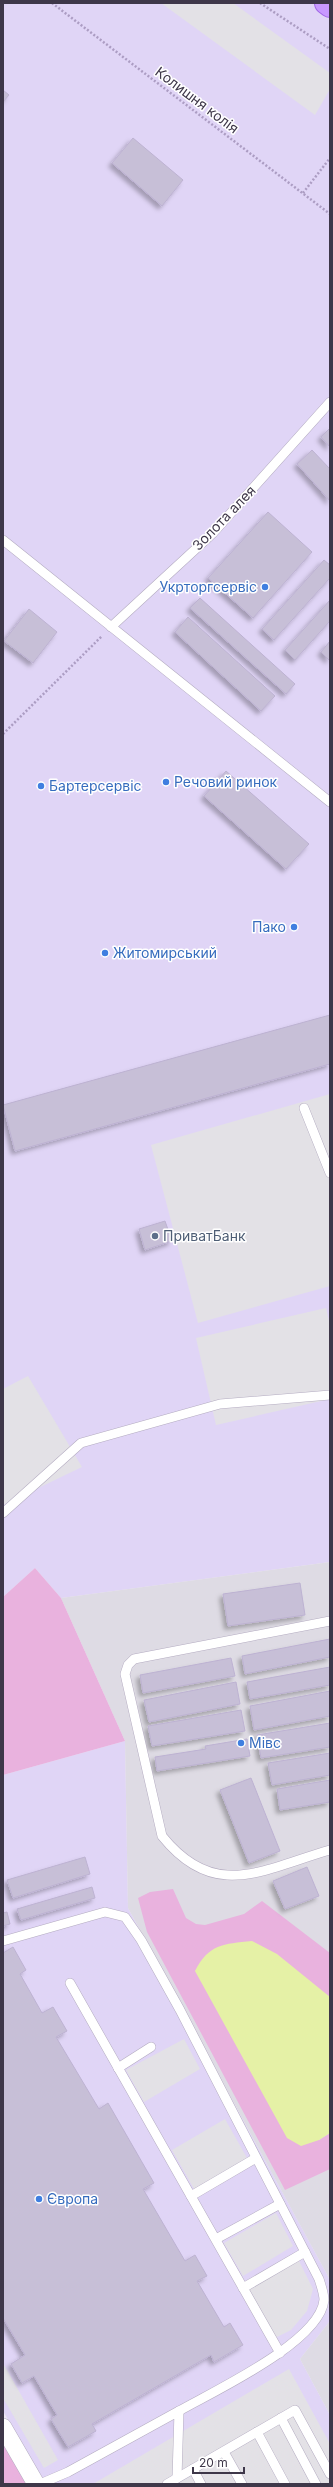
<svg xmlns="http://www.w3.org/2000/svg" width="333" height="2487" font-family="Inter,sans-serif">
<defs>
<filter id="shadow"><feDropShadow dx="-3.5" dy="3.5" stdDeviation="2" flood-color="#0004"/></filter>
</defs>
<rect width="100%" height="100%" fill="#efe9f5"/>
<!-- commercial -->
<g fill="#e0d5f6">
<path d="M3 3H330V1562L61 1598 35 1568 3 1597Z"/>
<path d="M125 1741 128 1908 330 2280V2321L300 2359 330 2415V2484H45L3 2411V1775Z"/>
</g>
<!-- industrial -->
<g fill="#dedbe4">
<path d="M330 1562V2280L128 1908 125 1741 61 1598Z"/>
<path d="M330 2321V2415L300 2359Z"/>
</g>
<!-- green -->
<g fill="#e9b2de">
<path d="M35 1568 61 1598 125 1741 3 1775V1597Z"/>
<path d="M173 1889 186 1918 196 1924 205 1925 244 1914 262 1901 330 1953V1997L318 1989 319 2140 330 2133V2169L285 2190 147 1932 138 1898 150 1892Z"/>
<path d="M3 2434 32 2484H3Z"/>
</g>
<!-- parking -->
<g fill="#e3e1e6">
<path d="M161 3H233L330 73V89L315 115Z"/>
<path d="M330 1094V1286L198 1323 151 1145Z"/>
<path d="M326 1308 330 1325V1399L216 1425 196 1338Z"/>
<path d="M28 1376 82 1467 3 1505V1389Z"/>
<path d="M184 2039 200 2069 144 2102 126 2070Z"/>
<path d="M225 2119 247 2158 194 2189 172 2150Z"/>
<path d="M276 2213 293 2246 243 2276 224 2243Z"/>
<path d="M297 2257 313 2289 307 2311 291 2330 273 2339 243 2288Z"/>
<path d="M3 2363 58 2460 44 2468 3 2398Z"/>
<path d="M289 2369 330 2444V2484H93Z"/>
</g>
<!-- water -->
<path fill="#e5f1a6" d="M252 1941 277 1954 330 1997V2133L319 2140 301 2146 287 2138 195 1971C209 1944 223 1944 252 1941Z"/>
<!-- building -->
<g fill="#c7bfd7" stroke="#bdb2d2" filter="url(#shadow)">
<path d="M3 90 9 95 3 102Z"/>
<path d="M133 138 183 180 162 206 112 163Z"/>
<path d="M330 428V447L321 437Z"/>
<path d="M312 450 330 469V501L297 464Z"/>
<path d="M268 512 312 552 253 618 208 578Z"/>
<path d="M324 560 330 565V578L274 640 262 629Z"/>
<path d="M200 598 295 684 286 694 190 608Z"/>
<path d="M330 600V621L295 660 285 650Z"/>
<path d="M29 609 57 632 33 663 4 641Z"/>
<path d="M188 617 275 696 261 711 175 632Z"/>
<path d="M330 641V658L329 660 321 652Z"/>
<path d="M226 771 309 844 286 869 204 796Z"/>
<path d="M330 1015V1064L15 1151 3 1105Z"/>
<path d="M165 1221 172 1241 145 1250 139 1229Z"/>
<path d="M300 1583 305 1615 228 1626 223 1594Z"/>
<path d="M330 1639V1657L245 1674 242 1656Z"/>
<path d="M231 1658 235 1676 143 1693 140 1675Z"/>
<path d="M330 1667V1685L250 1699 247 1682Z"/>
<path d="M236 1682 240 1704 149 1722 144 1700Z"/>
<path d="M330 1691V1716L254 1730 250 1706Z"/>
<path d="M241 1710 245 1731 152 1746 148 1726Z"/>
<path d="M330 1723V1747L261 1758 257 1735Z"/>
<path d="M247 1739 250 1756 157 1771 155 1757 206 1749 205 1746Z"/>
<path d="M330 1753V1775L272 1785 268 1763Z"/>
<path d="M251 1778 280 1851 249 1863 220 1790Z"/>
<path d="M330 1780V1802L280 1810 277 1789Z"/>
<path d="M85 1857 90 1874 13 1898 7 1880Z"/>
<path d="M307 1867 319 1896 285 1909 273 1881Z"/>
<path d="M92 1887 95 1898 21 1920 17 1909Z"/>
<path d="M7 1912 10 1924 3 1926V1913Z"/>
<path d="M13 1947 26 1970 20 1974 42 2013 53 2007 67 2031 56 2037 99 2109 108 2103 154 2183 143 2189 185 2261 195 2255 207 2276 197 2281 224 2327 230 2323 243 2345 214 2362 211 2355 92 2424 96 2431 68 2447 51 2419 57 2415 34 2376 22 2383 11 2364 25 2355 3 2318V1953Z"/>
</g>
<g fill="none" stroke-linecap="round" stroke-linejoin="round">
<!-- service casing -->
<g stroke="#b4acc1" stroke-width="10">
<g id="service">
<path d="M3 540 330 802"/>
<path d="M111 627 213 533 330 402"/>
<path d="M304 1108 330 1173"/>
<path d="M3 1513 81 1443 220 1404 330 1395"/>
<path d="M330 1621 134 1659 128 1665 125 1674 162 1836C215 1902 263 1869 330 1850"/>
<path d="M3 1941 105 1912 125 1917 141 1940 180 2010 319 2279C321 2285 324 2294 324 2300 320 2342 214 2391 179 2411"/>
<path d="M70 1983 280 2353"/>
<path d="M118 2068 151 2047"/>
<path d="M191 2196 256 2158"/>
<path d="M216 2239 280 2204"/>
<path d="M243 2288 305 2252"/>
<path d="M281 2418 316 2484"/>
<path d="M257 2432 285 2484"/>
<path d="M224 2452 242 2484"/>
<path d="M193 2469 201 2484"/>
<path d="M40 2484 68 2472 179 2411 177 2478"/>
<path d="M167 2484 295 2410 330 2474"/>
</g>
</g>
<!-- minor casing -->
<g stroke="#b4acc1" stroke-width="18">
<path id="minor" d="M3 2427 36 2484"/>
</g>
<!-- primary casing -->
<g stroke="#a067e5" stroke-width="24">
<path id="primary" d="M326 3 330 6"/>
</g>
<!-- path -->
<g stroke="#ac9dc3" stroke-width="2.5" stroke-dasharray="2 2" stroke-linecap="butt">
<path d="M52 3 330 214"/>
<path d="M260 3 330 49"/>
<path d="M303 193 330 158"/>
<path d="M3 734 102 636"/>
</g>
<!-- service -->
<use href="#service" stroke="#fff" stroke-width="9"/>
<!-- minor -->
<use href="#minor" stroke="#fff" stroke-width="17"/>
<!-- primary -->
<use href="#primary" stroke="#c898ff" stroke-width="22"/>
</g>
<!-- markers -->
<g fill="#3f7fe0" stroke="#fff" stroke-width="1.5">
<circle cx="265" cy="587" r="4"/>
<circle cx="166" cy="782" r="4"/>
<circle cx="41" cy="786" r="4"/>
<circle cx="294" cy="927" r="4"/>
<circle cx="105" cy="953" r="4"/>
<circle cx="241" cy="1743" r="4"/>
<circle cx="39" cy="2199" r="4"/>
</g>
<circle fill="#5c6f8a" stroke="#fff" stroke-width="1.5" cx="155" cy="1236" r="4"/>
<g text-anchor="middle" stroke-width="3" stroke-linejoin="round" paint-order="stroke">
<!-- street labels -->
<g font-size="14" fill="#3e3749" stroke="#fff">
<text transform="translate(197 100) rotate(37)" y="5">Колишня колія</text>
<text transform="translate(224 518) rotate(-46)" y="5">Золота алея</text>
</g>
<!-- shop labels -->
<g font-size="14" fill="#366cbe" stroke="#fff" text-anchor="start">
<text x="257" y="592" text-anchor="end">Укрторгсервіс</text>
<text x="174" y="787">Речовий ринок</text>
<text x="49" y="791">Бартерсервіс</text>
<text x="286" y="932" text-anchor="end">Пако</text>
<text x="113" y="958">Житомирський</text>
<text x="249" y="1748">Мівс</text>
<text x="47" y="2204">Європа</text>
</g>
<!-- service labels -->
<g font-size="14" fill="#4e5e75" stroke="#fff" text-anchor="start">
<text x="163" y="1241">ПриватБанк</text>
</g>
</g>
<!-- border -->
<rect width="333" height="2487" fill="none" stroke="#3e3749" stroke-width="8"/>
<!-- scale -->
<path d="M193 2467v6h51v-6" fill="none" stroke="#3e3749" stroke-width="2"/>
<text x="199" y="2467" font-size="12" fill="#3e3749" stroke="#ffffff" stroke-width="3" paint-order="stroke">20 m</text>
</svg>
